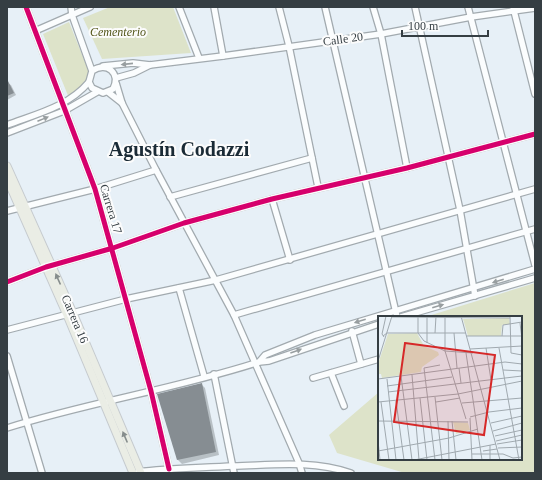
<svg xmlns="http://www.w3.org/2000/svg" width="542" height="480" font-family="Georgia,serif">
<rect width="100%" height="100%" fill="#e7f0f7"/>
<!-- green -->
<g fill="#dde3c9">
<path d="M110 7H173L191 53 102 59 83 18Z"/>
<path d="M69 22 89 72 85 82 69 98 43 34Z"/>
<path d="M535 283V473H405L337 453 329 435 379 392V459H521V317H425Z"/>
</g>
<!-- shadow -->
<g fill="#0003">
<path d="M7 83 11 85 16 95 7 100Z"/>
<path d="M201 384 205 388 219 455 182 464 178 460 159 395Z"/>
</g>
<!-- building -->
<g fill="#868d92">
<path d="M7 79 14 93 7 96Z"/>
<path d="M202 383 216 452 177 460 157 394Z"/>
</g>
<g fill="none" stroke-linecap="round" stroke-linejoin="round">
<!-- minor casing -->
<g stroke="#a2aaaf" stroke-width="8">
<g id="minor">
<path d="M26 7 95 189 151 391 169 469"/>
<path d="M71 7 72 15 92 71 89 82 92 88 103 93 113 89C121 73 107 61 92 71"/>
<path d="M179 7 199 58"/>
<path d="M214 7 223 56"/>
<path d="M279 7 289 46 318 187"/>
<path d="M325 7 397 317"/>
<path d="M373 7 381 34 407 168"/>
<path d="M415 7 460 210 475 296"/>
<path d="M468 7 535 265"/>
<path d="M513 7 535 94"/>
<path d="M35 31 90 7"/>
<path d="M103 66 133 63 150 65 223 56 381 34 471 17 535 8"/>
<path d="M116 78 134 73 150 65"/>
<path d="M116 83 122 103 156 170 234 315 299 463 302 473"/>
<path d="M108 92 122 103"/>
<path d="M7 125C36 114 68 107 89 82"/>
<path d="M7 133 64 111 97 92"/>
<path d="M170 197 312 158"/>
<path d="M272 199 290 260"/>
<path d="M7 211 95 189 156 170"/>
<path d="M7 282 46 267 113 248 184 223 272 199 407 168 535 134"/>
<path d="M179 288 204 376"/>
<path d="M234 315 535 229"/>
<path d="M401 317 535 278"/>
<path d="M7 330 126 299 216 280 535 189"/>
<path d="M352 331 361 364"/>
<path d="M7 356 42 473"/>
<path d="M259 362 265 355 315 335 535 269"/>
<path d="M331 373 344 406"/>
<path d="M214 374 234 473"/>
<path d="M313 378 379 359"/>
<path d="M7 428C90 402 176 389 259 362L269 361 379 324"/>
<path d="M138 472C169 468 201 468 233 466 274 465 311 460 351 473"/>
</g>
</g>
<!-- major casing -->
<g stroke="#c6cbcf" stroke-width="9">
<g id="major">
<path d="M7 166 73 313 141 473"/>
<path d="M7 179 67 315 133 473"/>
</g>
</g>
<!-- minor -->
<use href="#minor" stroke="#fbfdfe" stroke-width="5.5"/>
<!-- major -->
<use href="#major" stroke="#eaede5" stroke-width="7"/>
<!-- cycleway casing -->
<g stroke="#fcfcfc" stroke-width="8">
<g id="cycleway">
<path d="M26 7 95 189 151 391 169 469"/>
<path d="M7 282 46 267 113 248 184 223 272 199 407 168 535 134"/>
</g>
</g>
<!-- cycleway -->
<use href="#cycleway" stroke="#d6006c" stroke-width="5"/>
</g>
<!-- one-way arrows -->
<defs><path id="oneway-solid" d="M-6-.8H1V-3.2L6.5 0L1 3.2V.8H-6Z"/></defs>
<g fill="#989ea0">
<use href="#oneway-solid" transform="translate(127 64) rotate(174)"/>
<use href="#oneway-solid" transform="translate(43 119) rotate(-22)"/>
<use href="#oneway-solid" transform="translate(498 281) rotate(163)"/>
<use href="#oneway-solid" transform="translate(438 306) rotate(-16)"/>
<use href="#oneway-solid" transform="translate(360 321) rotate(163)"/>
<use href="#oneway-solid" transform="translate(296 351) rotate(-20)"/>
</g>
<g fill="#868d8c">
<use href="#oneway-solid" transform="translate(58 279) rotate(-114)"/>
<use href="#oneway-solid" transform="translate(125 437) rotate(-113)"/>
</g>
<g text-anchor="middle" stroke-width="4" stroke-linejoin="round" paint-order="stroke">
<!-- park labels -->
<g font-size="12" font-style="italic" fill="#525518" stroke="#fcfcfc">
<text x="118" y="36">Cementerio</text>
</g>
<!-- street labels -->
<g font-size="12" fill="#353e43" stroke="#fcfcfc">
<text transform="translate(343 39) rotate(-8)" y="4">Calle 20</text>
<text transform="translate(111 209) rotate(73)" y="4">Carrera 17</text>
<text transform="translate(75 319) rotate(67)" y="4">Carrera 16</text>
</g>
<!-- town labels -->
<g font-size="20" font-weight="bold" fill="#1b2b36" stroke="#fcfcfc">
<text x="179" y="156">Agustín Codazzi</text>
</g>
</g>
<!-- overview -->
<g transform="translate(378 316)">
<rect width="144" height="144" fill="#e7f0f7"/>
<path d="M131 2 132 8 124 9 123 20H90L85 3ZM39 17 46 30 60 36 61 39 44 51 43 56 4 62 3 58H0V48L10 18ZM75 106 90 107 92 114 78 118Z" fill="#dde3c9"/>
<path fill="none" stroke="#a0a9af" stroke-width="1" d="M40 0V17L46 25 67 35 95 37M49 0V27M67 0V35L88 103M83 0 122 144M132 0 133 37 144 39M14 1 132 2M142 7 144 23M57 17 58 0M76 17 79 52M5 20 9 17H88M88 20H144M124 20 125 9 144 6M6 21 4 18 8 0M108 32 113 64M121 32 141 144M92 33 144 30M88 37 104 144M0 45 14 0M81 52 83 67M125 54 144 55M34 59 41 144M23 60 34 144M0 63 127 46 144 48M9 63 18 144M9 70 74 61M10 76 144 60M57 81 64 144M42 82 49 144M18 85 26 144M0 86 80 78 144 65M3 86 11 144M58 86 82 82M84 87 144 82M92 101 111 96 144 92M92 102 94 144M0 105 90 106M70 105 71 144M74 105 78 144M113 107 144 100M115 115 144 107M117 120 144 114M0 125 2 144M118 125 144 119M119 128 144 124M112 129V144M120 132 144 131M0 135 71 122 100 113M105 135 119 133M94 138H125L135 142 144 141M36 144 118 128M57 144 46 52 62 49"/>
<path fill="#d62828" fill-opacity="0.15" stroke="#d62828" stroke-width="2" d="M27 27 117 39 106 119 16 106Z"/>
<rect width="144" height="144" fill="none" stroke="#353e43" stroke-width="2"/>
</g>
<!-- border -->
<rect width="542" height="480" fill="none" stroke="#353e43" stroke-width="16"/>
<!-- scale -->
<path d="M402 30v6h86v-6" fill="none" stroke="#353e43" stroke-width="2"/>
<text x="408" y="30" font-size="12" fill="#353e43" stroke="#fcfcfc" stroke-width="3" paint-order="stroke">100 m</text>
</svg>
